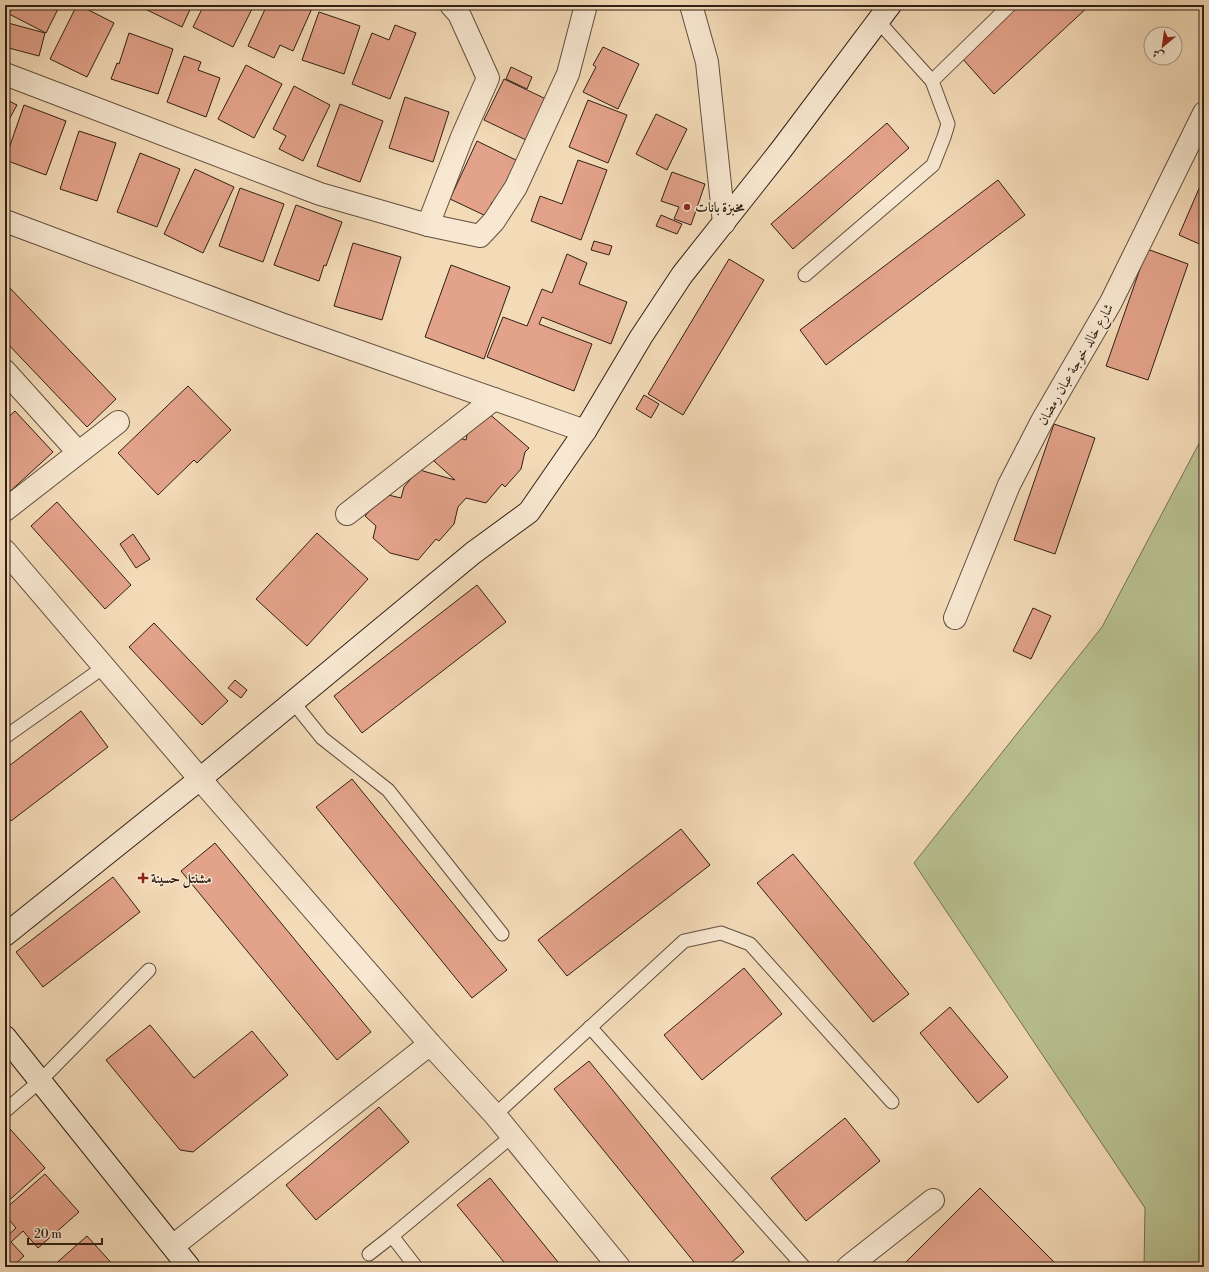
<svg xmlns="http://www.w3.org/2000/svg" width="1209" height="1272" font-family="'Libre Bodoni',Amiri,serif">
<rect width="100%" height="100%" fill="#f4dbb8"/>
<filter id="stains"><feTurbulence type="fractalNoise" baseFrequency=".005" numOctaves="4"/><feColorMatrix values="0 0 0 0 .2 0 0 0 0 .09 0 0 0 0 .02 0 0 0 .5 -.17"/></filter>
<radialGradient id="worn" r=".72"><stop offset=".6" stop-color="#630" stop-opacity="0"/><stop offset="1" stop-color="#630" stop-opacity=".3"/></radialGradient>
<!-- green -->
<path fill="#b9c191" stroke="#747053" d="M1204 434V1267H1144L1145 1208 914 863 1102 627Z"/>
<!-- building -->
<g fill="#e3a28a" stroke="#301f15">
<path d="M13 5H60L46 33 9 14Z"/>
<path d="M77 5H79L114 23 87 77 50 59Z"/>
<path d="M142 5H192L182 27 141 7Z"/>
<path d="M204 5H254L233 47 193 27Z"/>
<path d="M267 5H310L313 6 293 51 280 45 274 58 248 46Z"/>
<path d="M519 5H529L521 9Z"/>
<path d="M1017 5H1090L994 94 961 57Z"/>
<path d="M319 12 360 26 344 74 302 60Z"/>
<path d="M8 23 45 33 39 56 5 47V34Z"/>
<path d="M395 25 416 33 390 99 352 84 372 33 389 40Z"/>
<path d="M129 33 173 49 158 94 111 79 117 63 119 64Z"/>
<path d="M603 47 639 64 618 109 583 92 596 67 593 65Z"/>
<path d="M184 56 201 62 198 70 220 78 206 117 167 102Z"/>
<path d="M246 65 282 84 254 138 218 119Z"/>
<path d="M511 67 532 77 527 89 506 79Z"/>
<path d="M504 79 546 99 526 140 484 120Z"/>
<path d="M294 86 330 105 303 161 279 149 286 136 273 129Z"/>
<path d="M405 97 449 112 433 162 389 148Z"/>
<path d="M5 99 17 105 5 127Z"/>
<path d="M588 100 627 115 608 163 569 147Z"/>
<path d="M340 104 383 121 360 182 317 166Z"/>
<path d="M24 105 66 121 46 175 5 160Z"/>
<path d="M656 114 687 129 667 170 636 154Z"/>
<path d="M887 123 909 148 793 249 771 224Z"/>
<path d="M79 131 116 143 97 201 60 189Z"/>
<path d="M477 141 522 163 501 206 492 202 486 216 450 199Z"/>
<path d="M140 153 180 169 157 227 117 212Z"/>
<path d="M578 160 607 170 581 240 531 221 540 196 562 204Z"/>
<path d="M195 169 234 187 203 253 164 234Z"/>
<path d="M672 172 705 184 691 225 674 219 679 207 661 201Z"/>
<path d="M1204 177V246L1179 235Z"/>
<path d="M998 180 1025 215 826 365 800 330Z"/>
<path d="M240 188 284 204 263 262 219 246Z"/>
<path d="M296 205 342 222 326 266 324 265 319 281 274 265Z"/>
<path d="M661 215 682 224 677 234 656 226Z"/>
<path d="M594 241 612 246 609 255 591 250Z"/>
<path d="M353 243 401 257 382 320 334 306Z"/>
<path d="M1147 249 1188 264 1148 380 1106 366Z"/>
<path d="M567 254 587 263 579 284 627 302 611 344 542 317 539 324 592 344 574 391 487 357 503 317 527 326 542 289 552 293Z"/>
<path d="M729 259 764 280 683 415 648 394Z"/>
<path d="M451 265 510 287 484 359 425 337Z"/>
<path d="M7 285 116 399 87 427 5 341V287Z"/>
<path d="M188 386 231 430 197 463 194 460 158 495 118 453Z"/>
<path d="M644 395 659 404 651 418 636 409Z"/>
<path d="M15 411 53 452 5 496V420Z"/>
<path d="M487 412 529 448 525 452 521 469 505 487 502 484 486 503 466 498 458 507 454 524 439 541 436 539 418 560 390 553 373 538 376 526 365 516 378 501 380 493 401 498 404 487 420 468 423 471 455 480 434 461 455 437 466 440 467 435Z"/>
<path d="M1054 424 1095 438 1055 554 1014 540Z"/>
<path d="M57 502 131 585 105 609 31 526Z"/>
<path d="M317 533 368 579 307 646 256 599Z"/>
<path d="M133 534 150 559 136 568 120 544Z"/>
<path d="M477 585 506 622 362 733 334 696Z"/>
<path d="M1033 608 1051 616 1031 659 1013 651Z"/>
<path d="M154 623 228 701 202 725 129 647Z"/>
<path d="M235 680 247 690 241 698 228 688Z"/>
<path d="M81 711 108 747 11 821 5 813V769Z"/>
<path d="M352 779 507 970 472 998 316 807Z"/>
<path d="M681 829 710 865 567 976 538 940Z"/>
<path d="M215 843 371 1032 337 1060 181 871Z"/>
<path d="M793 854 909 994 873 1022 757 883Z"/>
<path d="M113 877 140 912 43 987 16 952Z"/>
<path d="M744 968 782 1014 702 1080 664 1035Z"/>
<path d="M950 1007 1008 1077 978 1103 920 1033Z"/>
<path d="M150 1025 194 1078 252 1031 288 1075 193 1152 180 1150 106 1060Z"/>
<path d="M589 1061 744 1252 726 1267H698L554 1089Z"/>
<path d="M379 1107 409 1142 316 1220 286 1185Z"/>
<path d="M845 1118 880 1161 806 1221 771 1178Z"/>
<path d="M10 1129 45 1168 5 1204V1134Z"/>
<path d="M45 1174 79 1212 38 1248 23 1231 11 1242 24 1256 12 1267H5V1238L16 1228 5 1215V1209Z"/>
<path d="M490 1178 562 1267H508L457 1205Z"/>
<path d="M980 1188 1059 1267H901Z"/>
<path d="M87 1236 115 1267H52Z"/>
<path d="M330 1263 333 1267H325Z"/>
</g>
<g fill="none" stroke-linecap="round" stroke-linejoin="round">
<!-- lane casing -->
<g stroke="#614e3e" stroke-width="15">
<g id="lane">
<path d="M878 21 932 81 1010 5"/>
<path d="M805 275 933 165 944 137 948 124 932 81"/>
<path d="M293 702 322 738 388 790 502 934"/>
<path d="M5 737 104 667"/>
<path d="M590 1027 804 1267"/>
<path d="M5 1111 40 1081 149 970"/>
<path d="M495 1115 684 941 721 933 750 944 892 1102"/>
<path d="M392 1236 416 1267"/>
<path d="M369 1254 392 1236 512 1136"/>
</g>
</g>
<!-- street casing -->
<g stroke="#614e3e" stroke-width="24">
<g id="street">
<path d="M691 5 707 62 724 223"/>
<path d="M5 74 320 194 428 225 480 236 494 221 516 187 568 74 586 5"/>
<path d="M5 221 281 324 585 431"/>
<path d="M428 225 462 137 488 78 459 14 451 5"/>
<path d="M5 371 78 452"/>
<path d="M5 510 118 422"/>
<path d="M347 514 494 399"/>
<path d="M5 551 200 779 430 1044"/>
<path d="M955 618 1009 485 1042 421 1111 302 1204 113"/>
<path d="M173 1246 430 1044 495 1115 619 1267"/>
<path d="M848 1267 933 1200"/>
</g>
</g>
<!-- secondary casing -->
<g stroke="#301f15" stroke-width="24">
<g id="secondary">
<path d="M5 935 200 779 473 553 529 512 585 431 641 337 682 275 781 150 890 5"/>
<path d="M5 1037 189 1267"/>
</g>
</g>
<!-- lane -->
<use href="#lane" stroke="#f8e8d1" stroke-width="13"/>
<!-- street -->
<use href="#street" stroke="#f8e8d1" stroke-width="22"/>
<!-- secondary -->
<use href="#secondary" stroke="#f8e8d1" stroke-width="22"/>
</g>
<!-- markers -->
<g fill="#8f2418" stroke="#f8e8d1" stroke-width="1.5">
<circle cx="687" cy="207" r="4"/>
<path d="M141 872h4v4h4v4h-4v4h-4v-4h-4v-4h4z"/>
</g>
<g text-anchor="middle" stroke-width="3" stroke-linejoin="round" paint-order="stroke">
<!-- poi labels -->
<g font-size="14" font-weight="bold" fill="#301f15" stroke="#f8e8d1" text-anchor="start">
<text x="695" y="212">مخبزة بانات</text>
<text x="151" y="883">مشنتل حسينة</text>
</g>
<!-- street labels -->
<g font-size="14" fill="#301f15" stroke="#f8e8d1">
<text transform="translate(1075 364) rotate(-60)" y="5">شارع خالد خوجة عبان رمضان</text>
</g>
</g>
<!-- margin -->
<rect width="1209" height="1272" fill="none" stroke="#f4dbb8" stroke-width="20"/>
<rect x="6" y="6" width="1197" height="1260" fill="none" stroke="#301f15" stroke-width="2"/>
<rect x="10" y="10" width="1189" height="1252" fill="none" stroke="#301f15"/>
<!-- north arrow -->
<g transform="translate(1163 46) rotate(209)"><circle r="19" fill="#f8e8d1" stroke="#a89886"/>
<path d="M0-3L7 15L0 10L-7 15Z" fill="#8f2418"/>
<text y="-6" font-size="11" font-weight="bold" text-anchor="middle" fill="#301f15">ش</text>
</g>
<!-- scale -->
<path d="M28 1238v6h74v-6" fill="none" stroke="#301f15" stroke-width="2"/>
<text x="34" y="1238" font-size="12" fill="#301f15" stroke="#f8e8d1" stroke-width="3" paint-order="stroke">20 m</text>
<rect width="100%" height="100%" filter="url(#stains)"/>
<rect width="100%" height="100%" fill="url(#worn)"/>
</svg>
